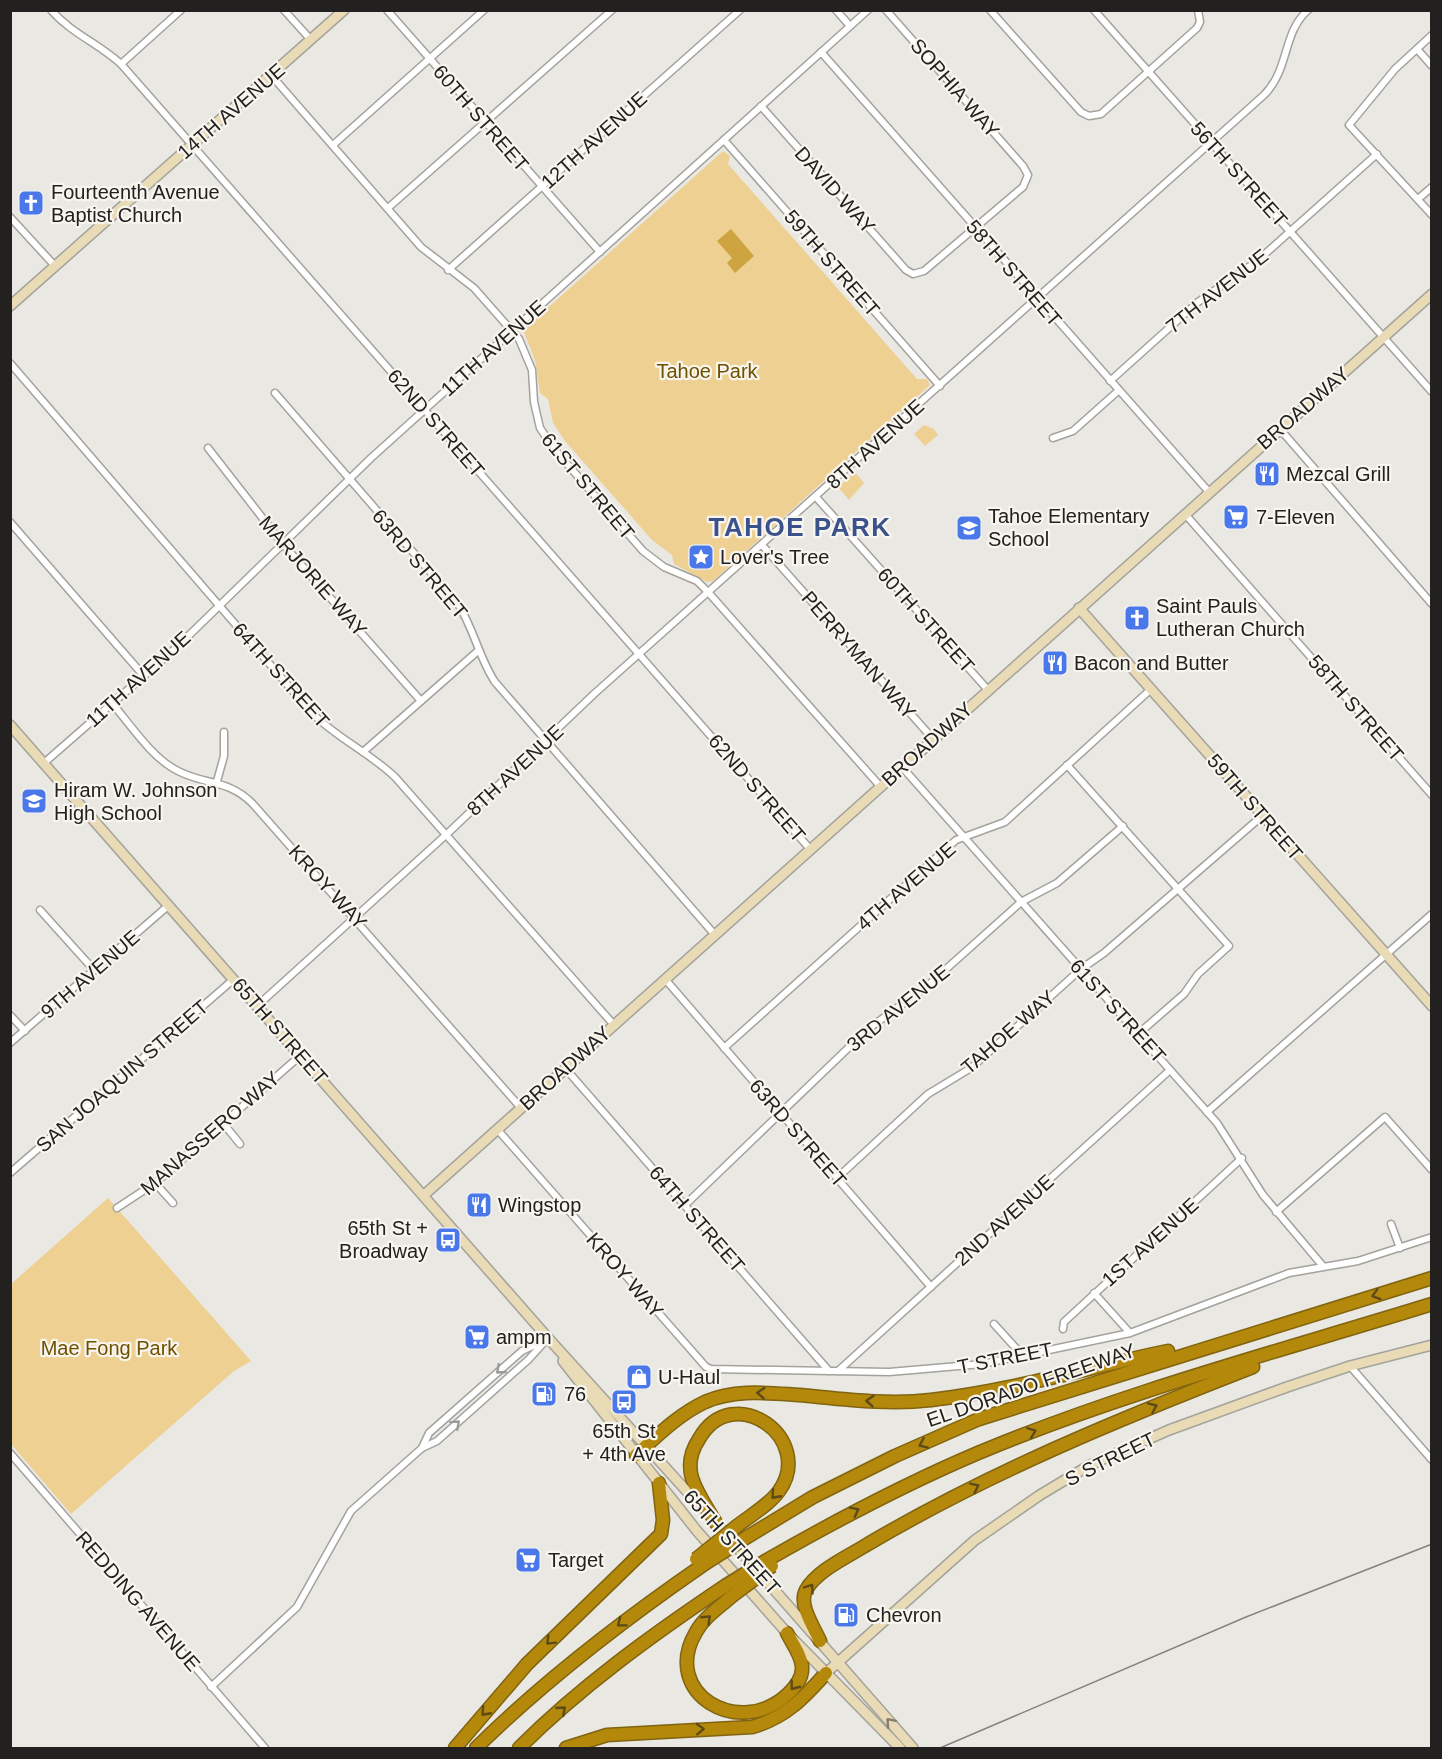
<svg xmlns="http://www.w3.org/2000/svg" width="1442" height="1759" font-family="Arial,sans-serif">
<rect width="100%" height="100%" fill="#eae8e2"/>
<!-- green -->
<g fill="#eed093">
<path d="M723 151 730 156 728 164 917 379H927L930 385 713 581 707 582 674 564 672 555 652 540 565 441 553 423 548 399 540 393 535 360 523 330Z"/>
<path d="M924 425 934 429 938 435 925 446 914 434Z"/>
<path d="M855 472 864 483 849 500 838 487Z"/>
<path d="M108 1198 251 1361 234 1371 71 1514 11 1444 10 1285Z"/>
</g>
<!-- water -->
<path fill="#cea441" d="M731 229 754 256 735 273 727 263 732 258 717 241Z"/>
<g fill="none" stroke-linecap="round" stroke-linejoin="round">
<!-- street casing -->
<g stroke="#a4a29c" stroke-width="9">
<g id="street">
<path d="M51 10C71 33 99 44 121 64L810 849"/>
<path d="M284 10 311 40"/>
<path d="M387 10 600 252"/>
<path d="M836 10 850 26"/>
<path d="M990 10 1081 112 1089 116 1101 114 1197 28 1200 22 1198 10"/>
<path d="M1094 10 1432 392"/>
<path d="M1432 35 1395 69 1349 125 1432 215"/>
<path d="M1417 49 1432 66"/>
<path d="M821 52 1209 492"/>
<path d="M121 64 181 10"/>
<path d="M271 75 421 247 474 288 519 339 532 370 534 402 540 428 555 450 643 551 664 567 697 581 708 592 880 786"/>
<path d="M761 106 906 270 913 274 924 271 1023 187 1028 175 1023 166 886 10"/>
<path d="M724 140 940 386"/>
<path d="M333 145 484 10"/>
<path d="M1418 199 1432 187"/>
<path d="M388 208 612 10"/>
<path d="M10 217 55 266"/>
<path d="M448 270 740 10"/>
<path d="M10 363 311 712C336 738 369 752 395 777L614 1025"/>
<path d="M1110 381 1198 302 1256 262 1377 154"/>
<path d="M275 393 458 604C474 629 479 658 495 682L715 935"/>
<path d="M1279 428 1432 604"/>
<path d="M1053 438 1073 431 1118 391"/>
<path d="M208 448 282 543 421 701"/>
<path d="M816 497 988 690"/>
<path d="M1185 514 1432 795"/>
<path d="M10 522 143 675"/>
<path d="M762 545 933 739"/>
<path d="M111 702C131 725 152 759 180 772 207 785 229 780 252 803L521 1108"/>
<path d="M363 752 479 650"/>
<path d="M44 763 178 646 371 458 868 10"/>
<path d="M1067 765 1229 946 1198 974 1184 994 1138 1034"/>
<path d="M902 767 1217 1123 1263 1195 1322 1265"/>
<path d="M217 781 224 756V732"/>
<path d="M40 910 94 970"/>
<path d="M665 979 931 1287"/>
<path d="M257 1006 447 834 594 694 1264 95C1290 69 1282 33 1308 10"/>
<path d="M10 1015 25 1031"/>
<path d="M10 1043 169 905"/>
<path d="M724 1048 956 840 1005 822 1150 690"/>
<path d="M565 1068 829 1371"/>
<path d="M1207 1112 1432 914"/>
<path d="M223 1123 240 1144"/>
<path d="M497 1129 706 1367 711 1369 889 1372 982 1364 1130 1333 1289 1273 1358 1261 1432 1237"/>
<path d="M10 1173 234 979"/>
<path d="M837 1178 928 1094 971 1068 1081 969 1104 953 1262 816"/>
<path d="M155 1183 173 1203"/>
<path d="M685 1205 868 1029 926 987 1021 902 1057 883 1123 826"/>
<path d="M117 1208 155 1183 301 1055"/>
<path d="M1276 1212 1385 1117 1432 1170"/>
<path d="M1391 1224 1400 1248"/>
<path d="M1094 1293 1130 1333"/>
<path d="M994 1324 1023 1356"/>
<path d="M1063 1329 1064 1322 1242 1158"/>
<path d="M1350 1366 1432 1460"/>
<path d="M838 1371 1170 1070"/>
<path d="M422 1448 429 1433 522 1351 545 1340"/>
<path d="M10 1453 265 1748"/>
<path d="M211 1687 297 1607 351 1511 422 1448 437 1441 528 1360 548 1338"/>
</g>
</g>
<!-- secondary casing -->
<g stroke="#a4a29c" stroke-width="12">
<g id="secondary">
<path d="M10 306 344 10"/>
<path d="M1079 608 1432 1006"/>
<path d="M10 725 548 1338 702 1508"/>
<path d="M424 1195 1432 294"/>
<path d="M563 1361 697 1531 787 1633 900 1748"/>
<path d="M713 1520 913 1748"/>
<path d="M826 1673 975 1540 1040 1495 1090 1465 1169 1430 1287 1387 1350 1366 1432 1345"/>
</g>
</g>
<!-- highway casing -->
<g stroke="#816411" stroke-width="15">
<g id="highway">
<path d="M636 1455C657 1436 679 1414 705 1402 735 1389 767 1393 799 1395 843 1399 887 1405 931 1400 1011 1391 1089 1367 1168 1351"/>
<path d="M716 1523C708 1509 697 1494 692 1478 688 1464 691 1451 699 1439 733 1379 816 1439 779 1491 769 1505 751 1515 737 1526"/>
<path d="M747 1537 813 1497 895 1456 979 1419 1432 1278"/>
<path d="M767 1560C835 1521 905 1484 978 1453 1124 1392 1280 1351 1432 1304"/>
<path d="M732 1596C720 1607 704 1617 696 1632 660 1693 739 1740 788 1694 795 1687 803 1678 802 1667 802 1656 792 1643 787 1633"/>
<path d="M820 1641C814 1627 798 1605 806 1590 817 1570 849 1556 868 1544 990 1472 1122 1418 1253 1367"/>
<path d="M455 1748 527 1664 661 1534 663 1520 659 1483"/>
<path d="M476 1748C546 1679 622 1621 703 1565"/>
<path d="M519 1748C580 1687 652 1635 725 1586"/>
<path d="M566 1748 607 1735 752 1727C785 1718 804 1698 826 1673"/>
</g>
</g>
<!-- street -->
<use href="#street" stroke="#fff" stroke-width="6"/>
<!-- secondary -->
<use href="#secondary" stroke="#e8dbb6" stroke-width="9"/>
<!-- highway -->
<use href="#highway" stroke="#b4880a" stroke-width="12"/>
<!-- tram -->
<path stroke="#85837f" stroke-width="1.5" d="M940 1748 1246 1617 1432 1544"/>
<!-- highway-bridge casing -->
<g stroke="#816411" stroke-width="15" stroke-linecap="butt">
<g id="highway-bridge">
<path d="M696 1559 737 1526"/>
<path d="M703 1565 747 1537"/>
<path d="M725 1586 767 1560"/>
<path d="M732 1596 772 1566"/>
</g>
</g>
<!-- highway-bridge -->
<use href="#highway-bridge" stroke="#b4880a" stroke-width="12"/>
</g>
<!-- one-way arrows -->
<defs><path id="oneway-chevron" d="M-2-3.5L2.5 0L-2 3.5" fill="none" stroke-width="1.6" stroke-linecap="round" stroke-linejoin="round" transform="scale(1.5)"/></defs>
<g stroke="#5c4a17">
<use href="#oneway-chevron" transform="translate(1376 1295) rotate(163)"/>
<use href="#oneway-chevron" transform="translate(761 1393) rotate(-177)"/>
<use href="#oneway-chevron" transform="translate(870 1401) rotate(-176)"/>
<use href="#oneway-chevron" transform="translate(1153 1407) rotate(-24)"/>
<use href="#oneway-chevron" transform="translate(1032 1432) rotate(-21)"/>
<use href="#oneway-chevron" transform="translate(923 1444) rotate(157)"/>
<use href="#oneway-chevron" transform="translate(975 1487) rotate(-26)"/>
<use href="#oneway-chevron" transform="translate(775 1495) rotate(132)"/>
<use href="#oneway-chevron" transform="translate(855 1511) rotate(-27)"/>
<use href="#oneway-chevron" transform="translate(810 1588) rotate(-54)"/>
<use href="#oneway-chevron" transform="translate(707 1619) rotate(-44)"/>
<use href="#oneway-chevron" transform="translate(621 1623) rotate(143)"/>
<use href="#oneway-chevron" transform="translate(550 1641) rotate(135)"/>
<use href="#oneway-chevron" transform="translate(794 1686) rotate(127)"/>
<use href="#oneway-chevron" transform="translate(562 1710) rotate(-41)"/>
<use href="#oneway-chevron" transform="translate(485 1712) rotate(132)"/>
<use href="#oneway-chevron" transform="translate(700 1729) rotate(-2)"/>
</g>
<g stroke="#9c9b9a">
<use href="#oneway-chevron" transform="translate(500 1370) rotate(139)"/>
<use href="#oneway-chevron" transform="translate(456 1424) rotate(-42)"/>
</g>
<use stroke="#857e6a" href="#oneway-chevron" transform="translate(890 1722) rotate(-131)"/>
<!-- icons -->
<defs>
<g id="church-square" transform="scale(1.35)"><rect x="-9" y="-9" width="18" height="18" rx="4" fill="#4a77e9" stroke="#f8f5ef"/><path d="M-1.2-6h2.4v3.5h3.3v2.4h-3.3V6h-2.4V-.1h-3.3v-2.4h3.3Z" fill="#fff"/></g>
<g id="restaurant-square" transform="scale(1.35)"><rect x="-9" y="-9" width="18" height="18" rx="4" fill="#4a77e9" stroke="#f8f5ef"/><path d="M-5-6h1v4h1v-4h1v4h1v-4h1v5L-1.5 .5V6h-2V.5L-5-1ZM5-6V6H3V1.5H1.5Q1.5-4 5-6Z" fill="#fff"/></g>
<g id="supermarket-square" transform="scale(1.35)"><rect x="-9" y="-9" width="18" height="18" rx="4" fill="#4a77e9" stroke="#f8f5ef"/><path d="M-6-5.5h2.5l.6 2H6L4.5 2H-2.5L-4.4-4H-6ZM-1.5 3.2a1.3 1.3 0 1 0 .1 0ZM3 3.2a1.3 1.3 0 1 0 .1 0Z" fill="#fff"/></g>
<g id="school-square" transform="scale(1.35)"><rect x="-9" y="-9" width="18" height="18" rx="4" fill="#4a77e9" stroke="#f8f5ef"/><path d="M0-5L7-2L0 1L-7-2ZM-4 1L0 2.5L4 1V4Q0 6-4 4Z" fill="#fff"/></g>
<g id="sight-square" transform="scale(1.35)"><rect x="-9" y="-9" width="18" height="18" rx="4" fill="#4a77e9" stroke="#f8f5ef"/><path d="M0-6L1.8-2.2L6-1.7L2.9 1.2L3.7 5.4L0 3.3L-3.7 5.4L-2.9 1.2L-6-1.7L-1.8-2.2Z" fill="#fff"/></g>
<g id="bus-square" transform="scale(1.35)"><rect x="-9" y="-9" width="18" height="18" rx="4" fill="#4a77e9" stroke="#f8f5ef"/><path d="M-5-6H5V4H4V6H2V4H-2V6H-4V4H-5ZM-3.5-4V0h7V-4ZM-3.5 1.2v1.5H-2V1.2ZM2 1.2v1.5H3.5V1.2Z" fill="#fff"/></g>
<g id="shop-square" transform="scale(1.35)"><rect x="-9" y="-9" width="18" height="18" rx="4" fill="#4a77e9" stroke="#f8f5ef"/><path d="M-5-2.5h2.3a2.7 3.5 0 0 1 5.4 0H5L5.5 6h-11ZM-1.5-2.5h3a1.5 2.3 0 0 0-3 0Z" fill="#fff"/></g>
<g id="fuel-square" transform="scale(1.35)"><rect x="-9" y="-9" width="18" height="18" rx="4" fill="#4a77e9" stroke="#f8f5ef"/><path d="M-5.5-6h7V0h2V4h1.3V-2.5L3-4.5l.8-.8L6-3V5H2.5V1h-1V6h-7ZM-4.2-4.7v3.2H.2V-4.7Z" fill="#fff"/></g>
</defs>
<g fill-rule="evenodd">
<use href="#church-square" x="31" y="203"/>
<use href="#restaurant-square" x="1267" y="474"/>
<use href="#supermarket-square" x="1236" y="517"/>
<use href="#school-square" x="969" y="528"/>
<use href="#sight-square" x="701" y="557"/>
<use href="#church-square" x="1137" y="618"/>
<use href="#restaurant-square" x="1055" y="663"/>
<use href="#school-square" x="34" y="801"/>
<use href="#restaurant-square" x="479" y="1205"/>
<use href="#bus-square" x="448" y="1240"/>
<use href="#supermarket-square" x="477" y="1337"/>
<use href="#shop-square" x="639" y="1377"/>
<use href="#fuel-square" x="544" y="1394"/>
<use href="#bus-square" x="624" y="1402"/>
<use href="#supermarket-square" x="528" y="1560"/>
<use href="#fuel-square" x="846" y="1615"/>
</g>
<g text-anchor="middle" stroke-width="4.5" stroke-linejoin="round" paint-order="stroke">
<!-- street labels -->
<g font-size="20" fill="#22211f" stroke="#f8f5ef">
<text transform="translate(955 88) rotate(49)" y="7">SOPHIA WAY</text>
<text transform="translate(231 111) rotate(-41)" y="7">14TH AVENUE</text>
<text transform="translate(481 118) rotate(49)" y="7">60TH STREET</text>
<text transform="translate(594 140) rotate(-42)" y="7">12TH AVENUE</text>
<text transform="translate(1239 174) rotate(48)" y="7">56TH STREET</text>
<text transform="translate(835 190) rotate(48)" y="7">DAVID WAY</text>
<text transform="translate(832 263) rotate(49)" y="7">59TH STREET</text>
<text transform="translate(1014 273) rotate(49)" y="7">58TH STREET</text>
<text transform="translate(1217 291) rotate(-38)" y="7">7TH AVENUE</text>
<text transform="translate(493 348) rotate(-42)" y="7">11TH AVENUE</text>
<text transform="translate(1303 408) rotate(-41)" y="7">BROADWAY</text>
<text transform="translate(436 423) rotate(49)" y="7">62ND STREET</text>
<text transform="translate(875 444) rotate(-42)" y="7">8TH AVENUE</text>
<text transform="translate(588 486) rotate(50)" y="7">61ST STREET</text>
<text transform="translate(420 564) rotate(50)" y="7">63RD STREET</text>
<text transform="translate(313 576) rotate(49)" y="7">MARJORIE WAY</text>
<text transform="translate(926 620) rotate(48)" y="7">60TH STREET</text>
<text transform="translate(859 655) rotate(49)" y="7">PERRYMAN WAY</text>
<text transform="translate(281 675) rotate(48)" y="7">64TH STREET</text>
<text transform="translate(138 679) rotate(-42)" y="7">11TH AVENUE</text>
<text transform="translate(1356 708) rotate(49)" y="7">58TH STREET</text>
<text transform="translate(927 744) rotate(-42)" y="7">BROADWAY</text>
<text transform="translate(515 770) rotate(-43)" y="7">8TH AVENUE</text>
<text transform="translate(757 788) rotate(49)" y="7">62ND STREET</text>
<text transform="translate(1255 807) rotate(49)" y="7">59TH STREET</text>
<text transform="translate(906 886) rotate(-41)" y="7">4TH AVENUE</text>
<text transform="translate(328 887) rotate(48)" y="7">KROY WAY</text>
<text transform="translate(90 974) rotate(-41)" y="7">9TH AVENUE</text>
<text transform="translate(898 1008) rotate(-39)" y="7">3RD AVENUE</text>
<text transform="translate(1118 1011) rotate(48)" y="7">61ST STREET</text>
<text transform="translate(280 1031) rotate(49)" y="7">65TH STREET</text>
<text transform="translate(1008 1032) rotate(-41)" y="7">TAHOE WAY</text>
<text transform="translate(565 1068) rotate(-42)" y="7">BROADWAY</text>
<text transform="translate(122 1076) rotate(-41)" y="7">SAN JOAQUIN STREET</text>
<text transform="translate(210 1133) rotate(-41)" y="7">MANASSERO WAY</text>
<text transform="translate(798 1133) rotate(49)" y="7">63RD STREET</text>
<text transform="translate(697 1219) rotate(49)" y="7">64TH STREET</text>
<text transform="translate(1004 1220) rotate(-42)" y="7">2ND AVENUE</text>
<text transform="translate(1150 1242) rotate(-42)" y="7">1ST AVENUE</text>
<text transform="translate(625 1275) rotate(49)" y="7">KROY WAY</text>
<text transform="translate(1005 1358) rotate(-11)" y="7">T STREET</text>
<text transform="translate(1031 1385) rotate(-19)" y="7">EL DORADO FREEWAY</text>
<text transform="translate(1110 1459) rotate(-26)" y="7">S STREET</text>
<text transform="translate(732 1542) rotate(48)" y="7">65TH STREET</text>
<text transform="translate(138 1601) rotate(49)" y="7">REDDING AVENUE</text>
</g>
<!-- poi labels -->
<g font-size="20" fill="#22211f" stroke="#f8f5ef" text-anchor="start">
<text x="51" y="199">Fourteenth Avenue<tspan x="51" dy="23">Baptist Church</tspan></text>
<text x="1286" y="481">Mezcal Grill</text>
<text x="988" y="523">Tahoe Elementary<tspan x="988" dy="23">School</tspan></text>
<text x="1256" y="524">7-Eleven</text>
<text x="720" y="564">Lover's Tree</text>
<text x="1156" y="613">Saint Pauls<tspan x="1156" dy="23">Lutheran Church</tspan></text>
<text x="1074" y="670">Bacon and Butter</text>
<text x="54" y="797">Hiram W. Johnson<tspan x="54" dy="23">High School</tspan></text>
<text x="498" y="1212">Wingstop</text>
<text x="428" y="1235" text-anchor="end">65th St +<tspan x="428" dy="23">Broadway</tspan></text>
<text x="496" y="1344">ampm</text>
<text x="658" y="1384">U-Haul</text>
<text x="564" y="1401">76</text>
<text x="624" y="1438" text-anchor="middle">65th St<tspan x="624" dy="23">+ 4th Ave</tspan></text>
<text x="548" y="1567">Target</text>
<text x="866" y="1622">Chevron</text>
</g>
<!-- park labels -->
<g font-size="20" fill="#6e5100" stroke="#f8f5ef">
<text x="707" y="378">Tahoe Park</text>
<text x="109" y="1355">Mae Fong Park</text>
</g>
<!-- district labels -->
<g font-size="26" font-weight="bold" letter-spacing="1.5" fill="#39528c" stroke="#f8f5ef">
<text x="800" y="536">TAHOE PARK</text>
</g>
</g>
<!-- border -->
<rect width="1442" height="1759" fill="none" stroke="#22211f" stroke-width="24"/>
</svg>
